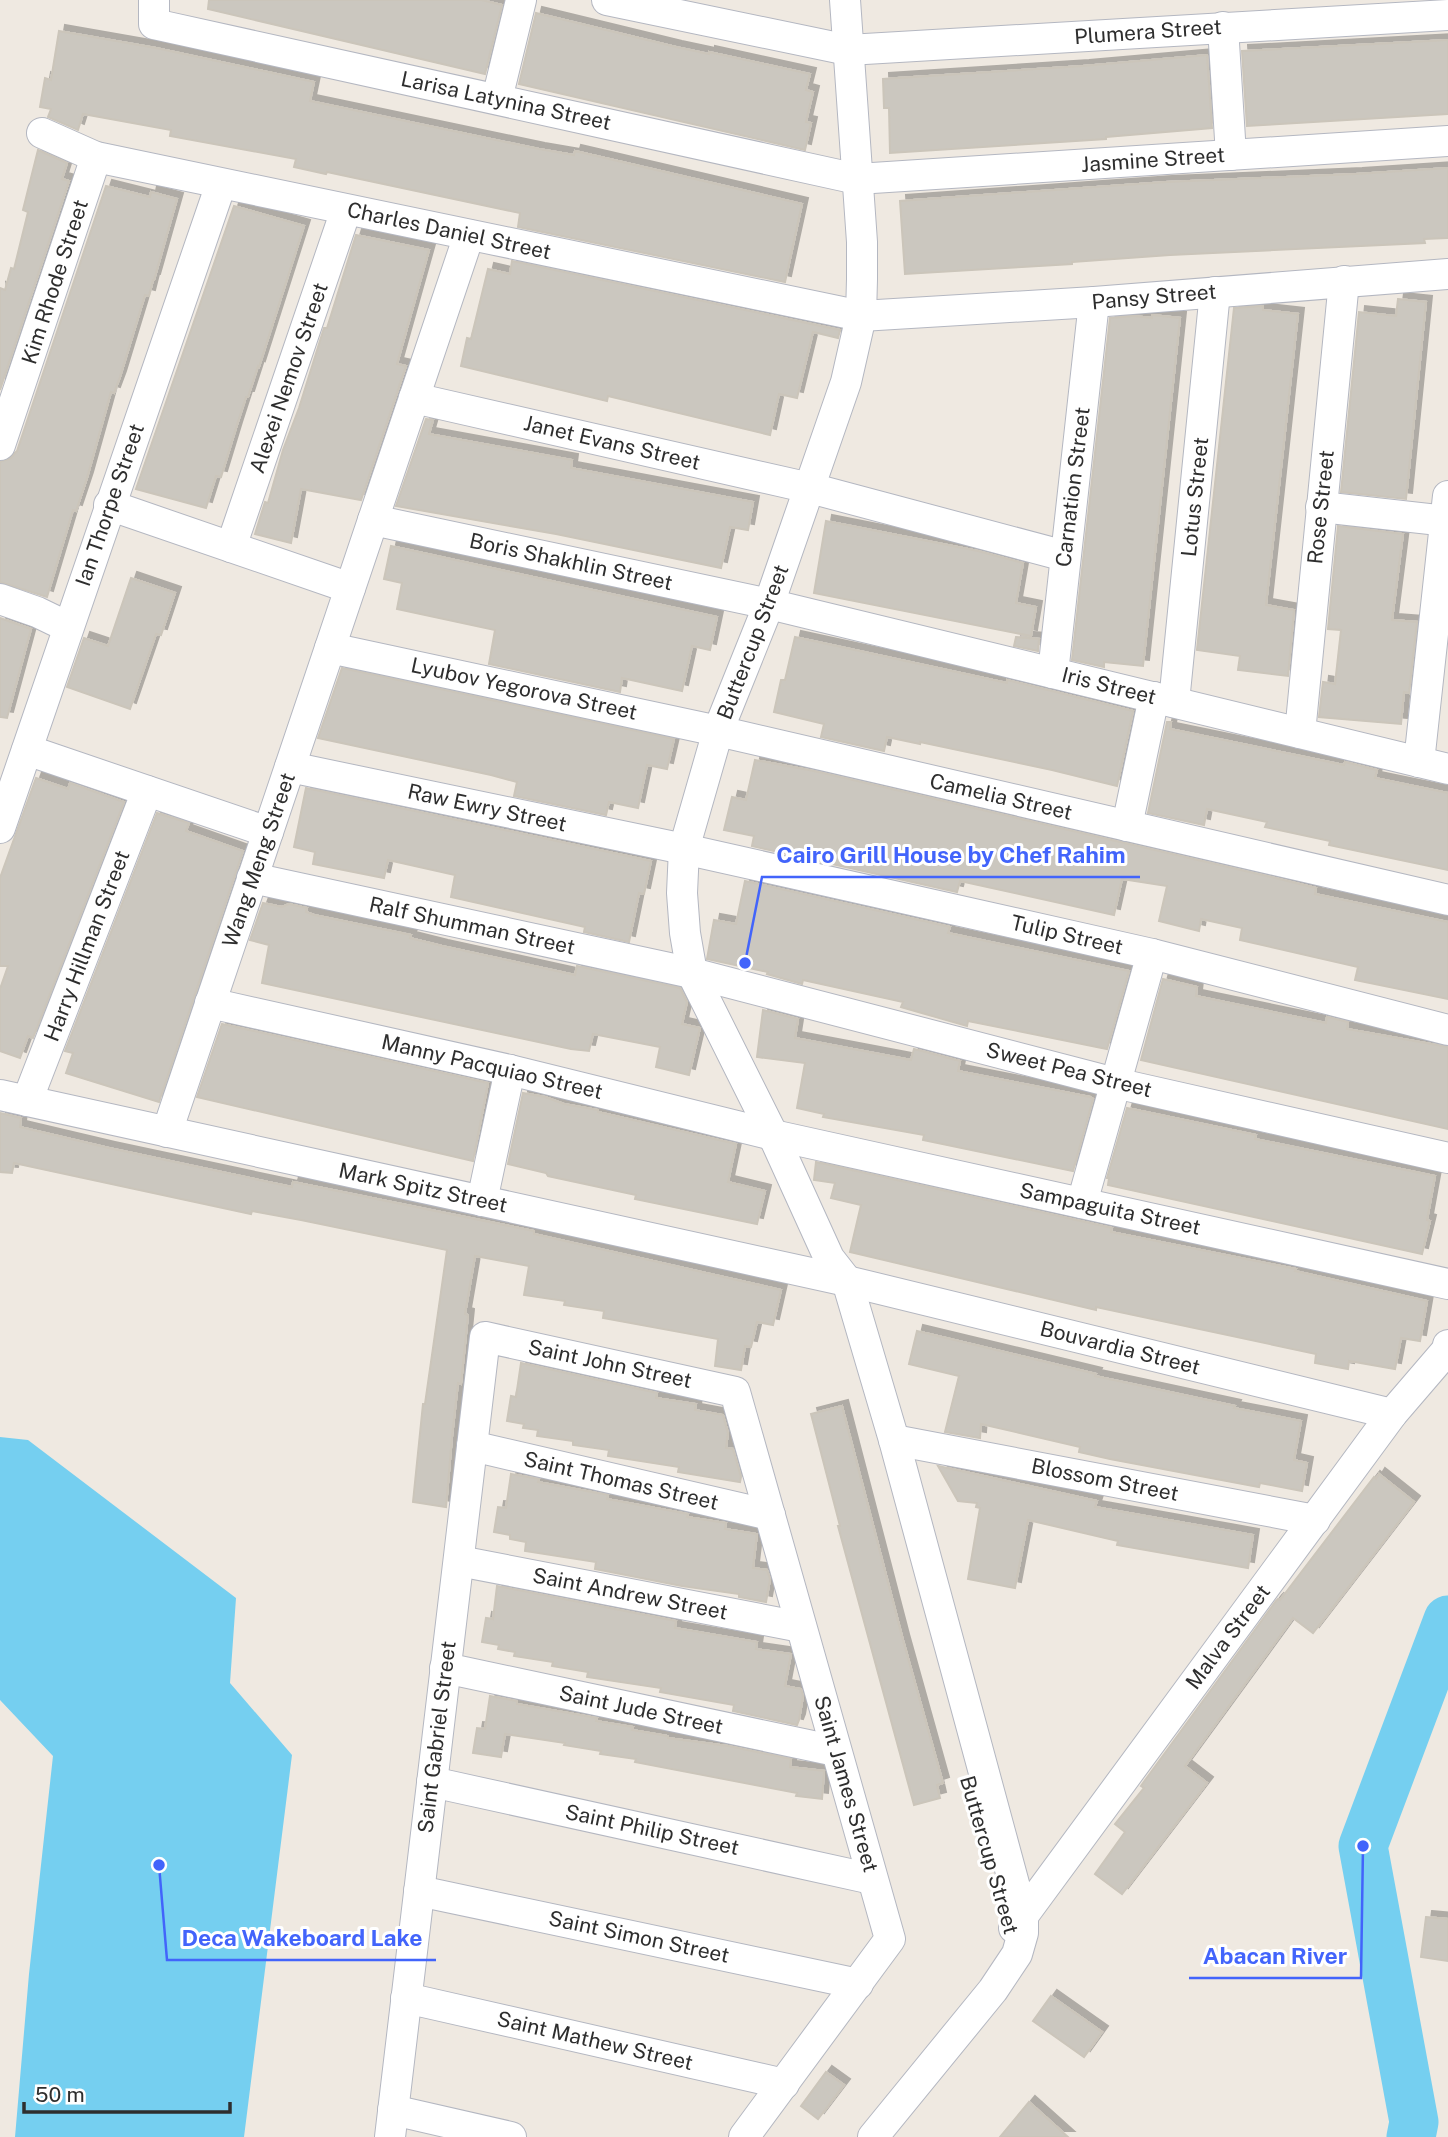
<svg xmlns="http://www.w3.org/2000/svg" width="1448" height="2137" font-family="'Public Sans',sans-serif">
<defs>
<filter id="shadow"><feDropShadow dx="6" dy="-6" stdDeviation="0" flood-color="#0004"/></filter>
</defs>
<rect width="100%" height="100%" fill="#efe9e1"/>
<!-- water -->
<path fill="#75cff0" d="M0 1437 28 1440 236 1598 230 1683 292 1755 244 2137H15L29 1974 53 1756 0 1700Z"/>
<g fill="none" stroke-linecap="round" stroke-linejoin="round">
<!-- river -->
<path stroke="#75cff0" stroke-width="49" d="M1411 2137 1414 2122 1363 1846 1448 1620"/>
</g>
<!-- building -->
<g fill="#cbc7bf" stroke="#cbc5ba" stroke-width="2" filter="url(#shadow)">
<path d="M209 0H482L502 5 485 74 208 9Z"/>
<path d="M536 13 676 47 709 54V52L810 74 806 90 813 92 806 122 811 123 805 150 519 84Z"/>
<path d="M59 31 156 48 314 82 310 101 539 149 574 155 575 151 802 204 785 282 518 227 520 213 327 172 326 174 294 167 296 159 170 136 171 130 83 114 78 130 48 117 51 109 40 107 45 78 51 80Z"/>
<path d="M1448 40V114L1247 126 1242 51Z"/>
<path d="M1207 55 1212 128 1106 137V139L890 153 889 108H884L883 79 1083 66Z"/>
<path d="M38 150 67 163 62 179 69 181 0 390V288L5 290 11 268 14 269 28 212 23 210Z"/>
<path d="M1448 168V238L1424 239 1425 243 1170 255 1072 262V264L905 274 900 201 1166 182 1356 174Z"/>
<path d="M106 186 150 197 151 192 177 199 154 280H153L149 296 145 295 120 377 114 393 111 392 87 478 76 511 73 510 47 597 0 582V462L11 458 17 451Z"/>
<path d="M234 206 304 226 259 367 258 366 248 397H246L236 428 221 477 216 476 206 508 136 489Z"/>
<path d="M356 235 429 250 397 364 406 366 361 500 301 489 291 543 255 534 265 502 268 503 283 450 299 408 324 328H327Z"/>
<path d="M512 261 840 330 838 338 813 332 797 398 779 394 770 435 608 396 607 401 461 366 467 338 471 339 488 269 510 274Z"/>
<path d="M1398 299 1426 302 1406 499 1341 492 1359 312 1396 316Z"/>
<path d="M1263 306V310L1298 314 1266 605 1294 610 1288 676 1238 670 1240 656 1197 650 1234 308Z"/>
<path d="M1152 315 1180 318 1143 666 1104 662V667L1072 660 1110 318 1134 316 1152 318Z"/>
<path d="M426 419 433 420 429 434 572 460 571 468 753 502 748 530 730 527 721 568 556 534 396 506Z"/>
<path d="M826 521 978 551 1023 563 1016 603 1036 607 1031 636 814 593Z"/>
<path d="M1338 526 1403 534 1392 620 1417 622 1409 693 1404 692 1401 724 1319 717 1323 682 1335 684 1341 630 1328 629Z"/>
<path d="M391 546 717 617 710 650 692 646 682 691 622 678 620 692 489 664 495 630 397 609 402 583 384 579Z"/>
<path d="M131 578 175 593 161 635 156 634 130 709 67 687 84 638 108 646Z"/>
<path d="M0 618 31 629 7 718 0 717Z"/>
<path d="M795 637 1007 683V680L1133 711 1117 786 1052 770 920 742V744L887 737 884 751 821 737 824 724 774 712 781 680H785Z"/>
<path d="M1016 637 1039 639 1038 651 1014 646Z"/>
<path d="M342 668 674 739 667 769 647 765 638 808 609 802 606 815 514 796 517 782 491 775 318 738Z"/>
<path d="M1167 722H1171L1170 729 1344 765 1345 762 1377 770 1375 778 1448 793V870L1329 845 1330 841 1265 827 1267 822 1207 809 1204 825 1148 813Z"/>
<path d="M755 760 814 771 1271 877 1316 888 1315 894 1448 922V999L1355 980 1358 967 1240 940 1242 928 1201 919 1199 931 1159 921 1167 886 1122 879 1114 915 960 881 957 892 752 846 754 836 724 830 732 797 746 800Z"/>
<path d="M36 778 68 789 70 783 124 802 33 1038 28 1036 20 1058 0 1051V989L8 966H0V878Z"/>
<path d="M306 788 651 861 644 894 639 893 629 942 584 932 585 927 451 897 455 875 388 860 384 878 313 864 315 852 294 847Z"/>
<path d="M157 813 189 823 186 831 243 851 159 1102 66 1073 73 1053 65 1051Z"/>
<path d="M745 881 950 927 948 933 1129 971 1107 1049 968 1021 967 1026 901 1007 903 1002 803 980 802 984 767 974 768 972 707 959 714 920 736 924Z"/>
<path d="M263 903 282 907 289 904 307 908 306 912 314 915 411 935 410 938 442 946 575 975 577 966 680 988 687 1002 682 1024 700 1028 689 1075 656 1067 660 1047 593 1034 589 1051 571 1049 262 983 269 945 250 940Z"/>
<path d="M1163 979 1197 987 1196 996 1326 1023 1327 1017 1348 1022 1347 1029 1448 1047V1129L1141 1060Z"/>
<path d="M763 1010 798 1019 795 1038 911 1060 914 1049 960 1061 958 1071 1090 1097 1093 1099 1073 1171 923 1140 924 1135 823 1117 824 1114 797 1108 805 1063 757 1057Z"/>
<path d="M222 1024 488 1083 473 1161 197 1097Z"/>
<path d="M523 1093 545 1097 564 1104 598 1110V1112L736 1144 728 1182 765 1191 757 1224 635 1199 636 1195 548 1176 546 1173 508 1164Z"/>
<path d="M1127 1108 1256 1135 1255 1139 1435 1176 1427 1220 1430 1221 1422 1254 1108 1185 1109 1178H1107Z"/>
<path d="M0 1113 21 1118 20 1127 109 1148 292 1187 293 1182 534 1231V1234L781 1290 773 1325 757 1322 751 1347 745 1346 741 1370 715 1366 718 1339 603 1318 604 1311 564 1305 565 1301 524 1295 529 1266 475 1256 465 1314 468 1315 461 1384 458 1383 452 1437 446 1507 413 1502 423 1404H425L447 1250 301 1220 252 1211 251 1214 14 1163 12 1173 0 1172Z"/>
<path d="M816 1162 1112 1228 1111 1232 1296 1269 1295 1271 1427 1301 1420 1341 1401 1338 1395 1369 1349 1361 1348 1369 1315 1363 1316 1354 1096 1307V1310L850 1252 861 1205 831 1198 835 1183 814 1180Z"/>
<path d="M917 1331 1096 1374 1095 1376 1235 1406 1234 1408 1301 1421 1294 1460 1307 1463 1302 1491 1260 1483 1259 1487 1110 1459 1079 1452 1080 1447 981 1424 980 1438 945 1432 959 1376 909 1364Z"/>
<path d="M521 1363 657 1393 656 1398 696 1404 695 1410 723 1415 728 1433 726 1448 733 1449 741 1477 740 1482 678 1472 679 1467 608 1456 609 1450 573 1445V1441L537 1436 538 1430 523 1428 524 1424 507 1421 511 1396 516 1397Z"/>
<path d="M842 1406 903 1640 943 1783 937 1785 940 1798 914 1805 838 1526H840L811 1414Z"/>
<path d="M938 1466 1097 1501 1095 1507 1253 1535 1248 1568 1117 1545 1118 1541 1028 1520 1015 1588 968 1579 980 1508 976 1507 977 1503 958 1501Z"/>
<path d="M511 1474 539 1479 538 1482 608 1495 607 1499 688 1514 687 1517 726 1523 725 1529 757 1534 753 1568 767 1570 770 1579 766 1602 739 1597V1594L682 1586 595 1569 596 1562 525 1551 526 1542 510 1539V1535L494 1532 498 1507 506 1508Z"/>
<path d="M1379 1474 1414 1502 1313 1633 1293 1618 1185 1766 1207 1783 1122 1894 1095 1874 1125 1832 1115 1824 1144 1788 1141 1786 1143 1783 1276 1601 1278 1599 1280 1600 1374 1477 1376 1479Z"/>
<path d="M497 1586 676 1621 675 1628 757 1642 756 1649 791 1654 785 1686 801 1689 803 1696 799 1720 797 1725 733 1711 734 1705 660 1692 661 1688 587 1677 588 1672 552 1666 553 1662 514 1656 515 1652 498 1649 499 1645 482 1642 486 1618 493 1619Z"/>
<path d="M490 1696 517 1701V1704L597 1718 596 1721 633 1727 632 1730 668 1736V1738L728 1746 791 1759 790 1767 824 1771 822 1799 796 1796 797 1793 635 1762 636 1759 600 1754 601 1751 564 1745 565 1743 505 1734 501 1757 473 1753 477 1728 485 1729Z"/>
<path d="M1426 1917 1448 1919V1961L1421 1957Z"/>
<path d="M1051 1996 1102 2032 1084 2057 1033 2021Z"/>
<path d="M826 2072 844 2085 818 2119 801 2106Z"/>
<path d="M1029 2102 1068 2137H1000Z"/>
</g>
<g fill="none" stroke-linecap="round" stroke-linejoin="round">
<!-- minor casing -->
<g stroke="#b4b7c1" stroke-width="32">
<g id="minor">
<path d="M154 0V24L857 179 1448 141"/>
<path d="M607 0 848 50 1448 15"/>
<path d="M845 0 862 242V279L861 316 846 382 769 604 718 731 684 849 682 893 685 933 692 973 773 1135 829 1258 847 1281 894 1440 1023 1917V1933L1017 1954 993 1990 873 2137"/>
<path d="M1223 27 1231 155"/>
<path d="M497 99 521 0"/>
<path d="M42 133 96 157 861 316 1094 302 1448 274"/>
<path d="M414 398 810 488 1065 556"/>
<path d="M0 445 96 157"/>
<path d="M109 505 350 588"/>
<path d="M1321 507 1448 521"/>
<path d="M373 520 769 604 1448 769"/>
<path d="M231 547 346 210"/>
<path d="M0 599 37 612 68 627"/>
<path d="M330 648 718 731 1448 900"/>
<path d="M1053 673 1094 302"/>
<path d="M1174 702 1215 292"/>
<path d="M1300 733 1344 281"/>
<path d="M27 750 268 832"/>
<path d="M1419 762 1448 496"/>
<path d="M290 767 684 849 1152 954 1448 1030"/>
<path d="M1127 826 1154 697"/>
<path d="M0 828 221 184"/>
<path d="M252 878 692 973 1115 1083 1448 1158"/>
<path d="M210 1003 510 1070 773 1135 1448 1284"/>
<path d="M0 1095 847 1281 1392 1414"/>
<path d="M27 1101 147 791"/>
<path d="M167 1132 469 235"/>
<path d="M482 1201 510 1070"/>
<path d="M1082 1203 1152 954"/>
<path d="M894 1440 1315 1520"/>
<path d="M472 1446 770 1515"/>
<path d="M459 1561 801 1627"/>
<path d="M445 1668 836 1751"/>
<path d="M432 1782 872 1879"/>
<path d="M419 1891 858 1984"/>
<path d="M1014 1928 1392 1414 1447 1350 1448 1345"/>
<path d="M406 1998 784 2084"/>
<path d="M393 2110 511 2137"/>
<path d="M390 2137 485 1337 735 1392 890 1939 744 2137"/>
</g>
</g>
<!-- minor -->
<use href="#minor" stroke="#fff" stroke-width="30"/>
</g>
<g text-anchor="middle" stroke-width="6" stroke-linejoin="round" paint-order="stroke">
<!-- street labels -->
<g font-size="21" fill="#2e2e2e" stroke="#fff">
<text transform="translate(1148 32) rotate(-4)" y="7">Plumera Street</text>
<text transform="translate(506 101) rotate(12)" y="7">Larisa Latynina Street</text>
<text transform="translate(1153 160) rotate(-4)" y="7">Jasmine Street</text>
<text transform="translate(449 231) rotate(12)" y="7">Charles Daniel Street</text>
<text transform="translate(55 282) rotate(-72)" y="7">Kim Rhode Street</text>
<text transform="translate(1154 297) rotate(-5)" y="7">Pansy Street</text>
<text transform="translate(289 378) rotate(-71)" y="7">Alexei Nemov Street</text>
<text transform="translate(612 443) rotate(13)" y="7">Janet Evans Street</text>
<text transform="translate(1073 487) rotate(-83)" y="7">Carnation Street</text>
<text transform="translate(1195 497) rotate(-84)" y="7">Lotus Street</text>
<text transform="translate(110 505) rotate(-71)" y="7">Ian Thorpe Street</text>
<text transform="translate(1321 507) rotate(-84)" y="7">Rose Street</text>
<text transform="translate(571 562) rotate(12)" y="7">Boris Shakhlin Street</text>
<text transform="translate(753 642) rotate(-69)" y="7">Buttercup Street</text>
<text transform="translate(1109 686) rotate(14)" y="7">Iris Street</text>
<text transform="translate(524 689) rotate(12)" y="7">Lyubov Yegorova Street</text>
<text transform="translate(1001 797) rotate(13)" y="7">Camelia Street</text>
<text transform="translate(487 808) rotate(12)" y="7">Raw Ewry Street</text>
<text transform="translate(259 860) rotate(-71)" y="7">Wang Meng Street</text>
<text transform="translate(472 926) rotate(12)" y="7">Ralf Shumman Street</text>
<text transform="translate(1067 935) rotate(13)" y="7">Tulip Street</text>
<text transform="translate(87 946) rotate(-69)" y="7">Harry Hillman Street</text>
<text transform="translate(492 1067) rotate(13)" y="7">Manny Pacquiao Street</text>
<text transform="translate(1069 1070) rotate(14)" y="7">Sweet Pea Street</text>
<text transform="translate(423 1188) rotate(12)" y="7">Mark Spitz Street</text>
<text transform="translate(1110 1209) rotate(12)" y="7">Sampaguita Street</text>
<text transform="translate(1120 1348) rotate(14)" y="7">Bouvardia Street</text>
<text transform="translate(610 1364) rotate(12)" y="7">Saint John Street</text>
<text transform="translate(1105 1480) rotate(11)" y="7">Blossom Street</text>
<text transform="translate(621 1481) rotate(13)" y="7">Saint Thomas Street</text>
<text transform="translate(630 1594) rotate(11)" y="7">Saint Andrew Street</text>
<text transform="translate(1228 1637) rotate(-53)" y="7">Malva Street</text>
<text transform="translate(641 1710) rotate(12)" y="7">Saint Jude Street</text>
<text transform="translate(437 1737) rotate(-83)" y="7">Saint Gabriel Street</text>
<text transform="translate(846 1784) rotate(74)" y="7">Saint James Street</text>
<text transform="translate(652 1830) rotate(12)" y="7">Saint Philip Street</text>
<text transform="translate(989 1855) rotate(74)" y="7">Buttercup Street</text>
<text transform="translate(639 1937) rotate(12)" y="7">Saint Simon Street</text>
<text transform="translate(595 2041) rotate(13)" y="7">Saint Mathew Street</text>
</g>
</g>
<!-- callouts -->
<path fill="none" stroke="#4264fb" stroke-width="2.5" d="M745 963L762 877H1140M159 1865L167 1960H436M1363 1846L1361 1978H1189"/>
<g fill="#4264fb" stroke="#fff" stroke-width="2.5">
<circle cx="745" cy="963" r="7"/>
<circle cx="159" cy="1865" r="7"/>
<circle cx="1363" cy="1846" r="7"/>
</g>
<g font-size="23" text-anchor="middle" font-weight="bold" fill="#4264fb" stroke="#fff" stroke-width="6" stroke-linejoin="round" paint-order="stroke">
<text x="951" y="863">Cairo Grill House by Chef Rahim</text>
<text x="302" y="1946">Deca Wakeboard Lake</text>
<text x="1275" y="1964">Abacan River</text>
</g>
<!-- scale -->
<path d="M24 2102v10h206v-10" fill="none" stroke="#2e2e2e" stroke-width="3.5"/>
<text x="35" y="2102" font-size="21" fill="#2e2e2e" stroke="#ffffff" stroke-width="5" paint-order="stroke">50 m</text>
</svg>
